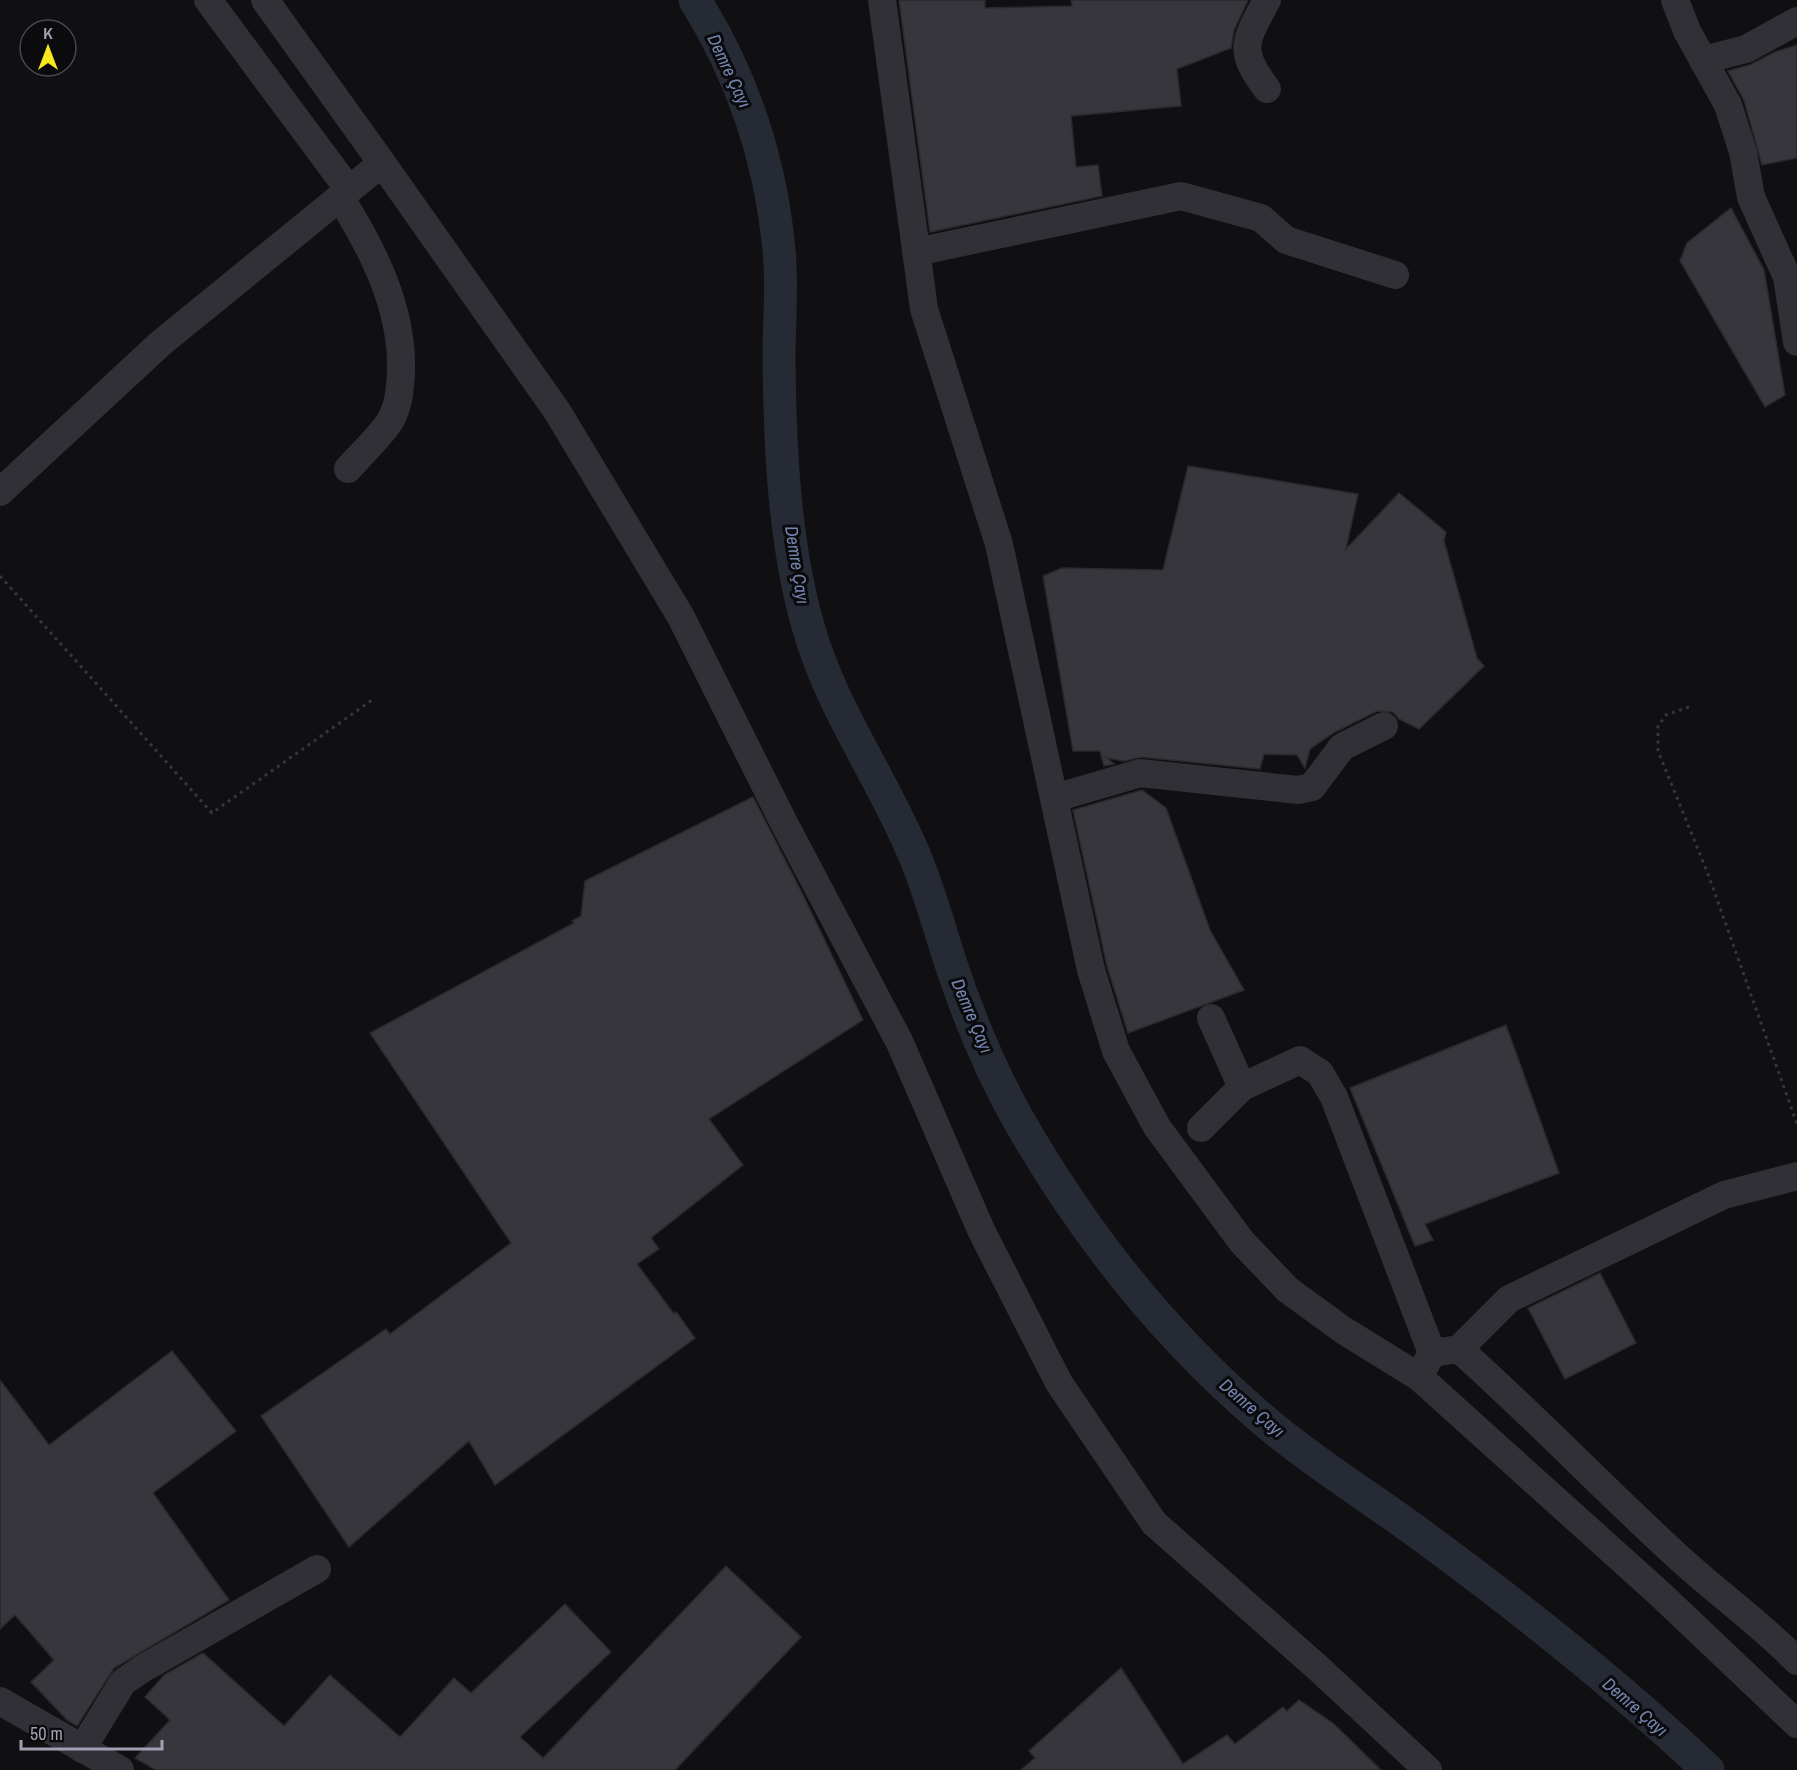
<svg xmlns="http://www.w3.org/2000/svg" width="1797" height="1770" font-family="'Archivo Narrow',sans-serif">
<rect width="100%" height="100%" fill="#100f11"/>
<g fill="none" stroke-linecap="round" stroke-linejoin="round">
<!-- river -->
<path stroke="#262a35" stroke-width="33" d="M695 0C741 74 769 155 778 241 783 281 779 320 779 360 780 448 784 541 808 626 831 709 884 780 916 859 930 893 939 927 950 961 968 1016 990 1069 1018 1119 1082 1231 1163 1334 1261 1418 1310 1460 1365 1494 1417 1532 1518 1606 1617 1684 1708 1770"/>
</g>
<!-- building -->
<g fill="#37363c" stroke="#2a292d" stroke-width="1.5">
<path d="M899 0H985V8L1072 6 1071 0H1248L1234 30 1231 48 1177 69 1181 106 1071 116 1076 167 1098 165 1102 196 930 232Z"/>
<path d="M1797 45V158L1762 165 1744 100 1728 71 1750 65 1775 52Z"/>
<path d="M1731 208 1764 270 1785 395 1765 407 1680 261 1687 243Z"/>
<path d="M1188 466 1358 494 1346 549 1399 493 1446 532 1444 541 1477 658 1484 666 1419 729 1399 719 1393 712 1377 711 1335 732 1310 749 1305 768 1297 755 1264 754 1260 769 1141 757 1124 761 1107 758 1114 764 1104 766 1100 751H1073L1043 576 1062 568 1163 570Z"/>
<path d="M1142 790 1166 808 1210 930 1244 990 1128 1033 1107 966 1073 810Z"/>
<path d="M753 797 802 893 863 1020 709 1119 743 1165 651 1238 659 1249 637 1264 674 1314 676 1312 695 1338 495 1485 469 1441 349 1547 261 1416 386 1329 390 1334 511 1243 370 1033 574 923 572 921 581 916 585 881Z"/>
<path d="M1506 1025 1559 1173 1425 1224 1433 1240 1415 1246 1350 1088Z"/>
<path d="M1600 1273 1636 1343 1565 1379 1528 1308Z"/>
<path d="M172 1351 236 1431 153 1493 229 1600 114 1668 77 1726 67 1720 31 1682 54 1660 15 1615 0 1629V1380L49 1445Z"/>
<path d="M726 1566 801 1637 675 1770H156L135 1758 170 1720 145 1697 164 1675 203 1653 284 1726 330 1675 400 1737 454 1678 471 1693 565 1604 611 1652 520 1737 543 1758Z"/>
<path d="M1121 1668 1183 1764 1227 1735 1235 1744 1283 1707 1287 1711 1299 1700 1334 1724 1381 1770H1021L1035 1758 1029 1751Z"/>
</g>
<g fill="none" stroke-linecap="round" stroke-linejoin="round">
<!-- path -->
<g stroke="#36363d" stroke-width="3" stroke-dasharray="3 4.5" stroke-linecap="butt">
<path d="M0 576 212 813 375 698"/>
<path d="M1689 707 1666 715 1658 726V751L1708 874 1797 1124"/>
</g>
<!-- minor -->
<g stroke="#313036" stroke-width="28">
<path d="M208 0 349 190"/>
<path d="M882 0 924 309 999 544 1091 970 1116 1051 1157 1127 1242 1242 1288 1290 1343 1330 1419 1377 1660 1594 1797 1724"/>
<path d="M1267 0C1245 41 1237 50 1267 89"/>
<path d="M1675 0 1687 31 1728 105 1743 152 1751 197 1787 277 1797 342"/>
<path d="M1703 60 1746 49 1797 21"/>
<path d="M382 163 557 411 681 617 784 823 900 1043 981 1230 1059 1383 1154 1523 1318 1668 1428 1770"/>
<path d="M340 197C373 250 403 308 401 372 400 389 399 406 390 421 379 438 361 454 348 469"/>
<path d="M916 252 1181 196 1261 218 1286 240 1395 275"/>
<path d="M0 492 161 343 382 163 265 0"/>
<path d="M1055 798 1140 773 1298 790 1312 787 1342 747 1384 726"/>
<path d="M1211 1018 1242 1087"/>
<path d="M1201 1128 1242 1087 1300 1060 1320 1073 1334 1097 1432 1353"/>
<path d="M1459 1349 1509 1299 1724 1195 1797 1176"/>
<path d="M1419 1377 1432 1353 1459 1349C1534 1416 1603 1488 1677 1556 1716 1592 1760 1623 1797 1661"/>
<path d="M0 1701 120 1770"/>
<path d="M82 1749 123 1682 142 1669 317 1569"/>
</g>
</g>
<g text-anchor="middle" stroke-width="6" stroke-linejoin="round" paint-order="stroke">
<!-- water labels -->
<g font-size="18" font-style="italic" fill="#7485b0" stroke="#0b0a0c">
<text transform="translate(729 71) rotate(65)" y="6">Demre Çayı</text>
<text transform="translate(797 565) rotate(81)" y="6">Demre Çayı</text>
<text transform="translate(972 1016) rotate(67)" y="6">Demre Çayı</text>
<text transform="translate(1252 1408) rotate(41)" y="6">Demre Çayı</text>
<text transform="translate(1635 1707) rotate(41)" y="6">Demre Çayı</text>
</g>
</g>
<!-- north arrow -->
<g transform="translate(48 48)"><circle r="28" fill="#0b0a0c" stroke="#47464e" stroke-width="1.5"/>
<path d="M0-4.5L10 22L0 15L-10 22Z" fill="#f9e71f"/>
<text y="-9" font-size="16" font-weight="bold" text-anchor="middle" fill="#a0a1b2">K</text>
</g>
<!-- scale -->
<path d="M21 1740v9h141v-9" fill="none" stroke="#a0a1b2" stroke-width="3"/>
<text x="30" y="1740" font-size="18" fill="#a0a1b2" stroke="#0b0a0c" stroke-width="4.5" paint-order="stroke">50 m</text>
</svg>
